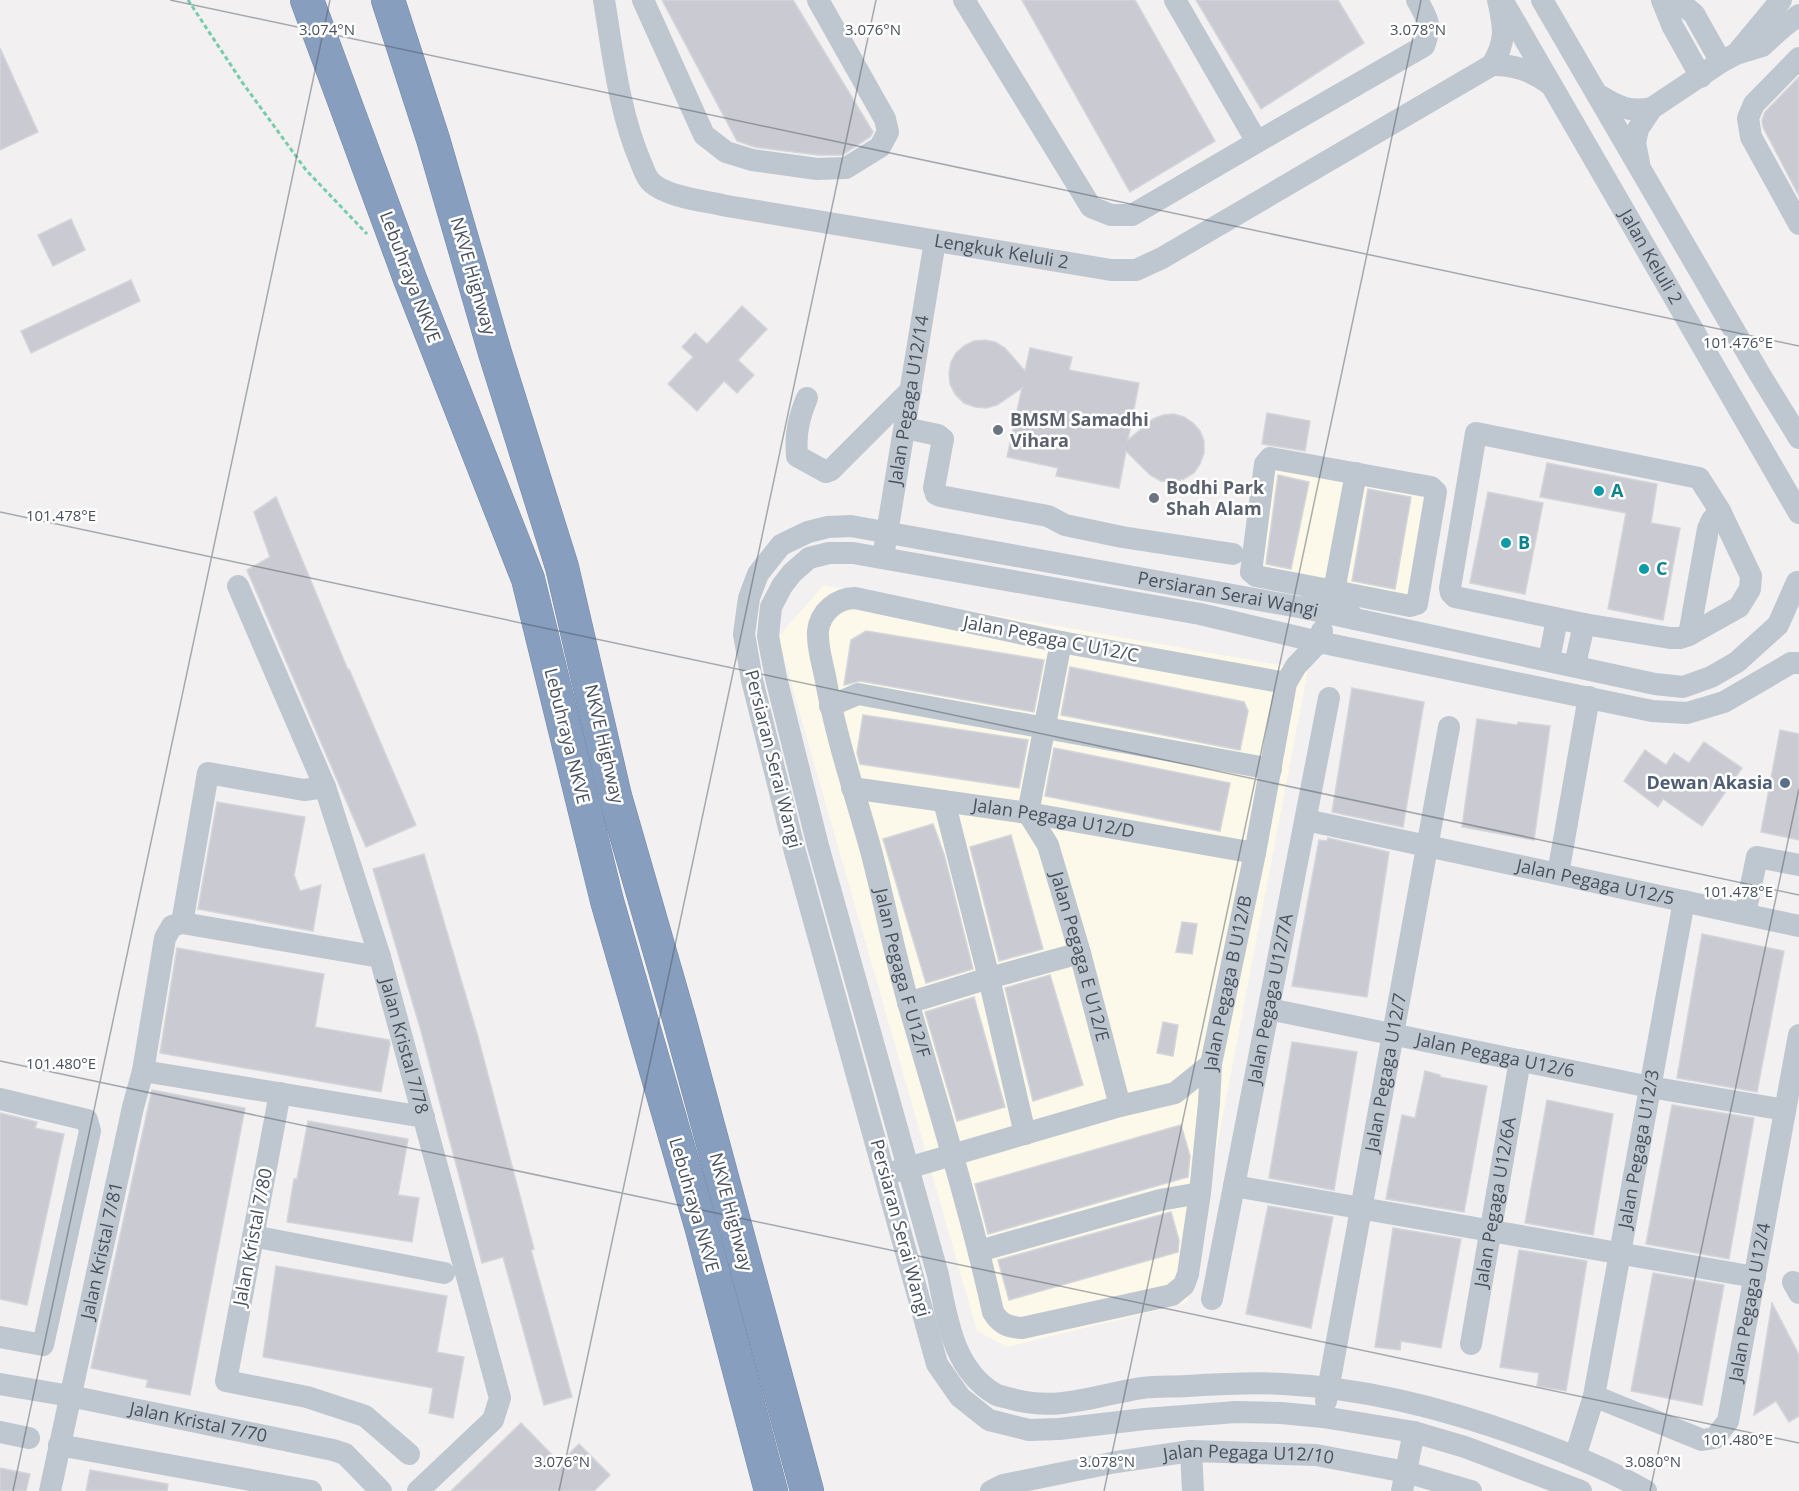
<svg xmlns="http://www.w3.org/2000/svg" width="1799" height="1491" font-family="'Open Sans',sans-serif">
<rect width="100%" height="100%" fill="#f2f0f0"/>
<!-- commercial -->
<g fill="#fcf8ea">
<path d="M1269 466 1432 493 1413 601 1256 572Z"/>
<path d="M824 585 1308 670 1187 1303 1007 1347 977 1331 778 637Z"/>
</g>
<!-- building -->
<g fill="#cacbd2" stroke="#d4d5db" stroke-width="1.5">
<path d="M662 0H793L873 132 870 137 842 155H818L755 147 737 141Z"/>
<path d="M1022 0H1135L1215 141 1130 192Z"/>
<path d="M1196 0H1338L1364 43 1261 109Z"/>
<path d="M0 48 38 132 0 150Z"/>
<path d="M1799 77V196L1763 127 1762 120 1765 112Z"/>
<path d="M71 219 85 250 53 266 38 235Z"/>
<path d="M131 280 140 301 31 353 21 331Z"/>
<path d="M742 306 767 329 738 360 754 375 737 393 724 381 697 411 668 384 693 357 682 347 695 333 707 344Z"/>
<path d="M985 340 995 342 1005 348 1025 371 1030 348 1072 357 1069 370 1139 383 1128 440 1153 419 1163 415 1174 414 1184 417 1193 423 1200 431 1204 441V453L1200 464 1194 473 1184 479 1172 482 1161 481 1150 475 1126 451 1119 488 1056 476 1058 468 1007 457 1022 388 997 405 986 408 975 407 964 403 955 394 950 384 949 373 951 362 956 353 964 346 974 341Z"/>
<path d="M1267 413 1310 421 1305 451 1262 444Z"/>
<path d="M1547 463 1657 484 1651 523 1680 528 1663 620 1608 609 1626 513 1540 497Z"/>
<path d="M1278 475 1309 482 1291 569 1266 564Z"/>
<path d="M1368 489 1411 497 1395 589 1352 581Z"/>
<path d="M1488 492 1543 503 1525 594 1470 583Z"/>
<path d="M276 497 348 670 349 669 416 825 366 847 247 570 270 557 254 512Z"/>
<path d="M866 631 1044 660 1034 712 860 681 844 685 851 640Z"/>
<path d="M1070 667 1244 702 1248 711 1240 750 1061 715Z"/>
<path d="M1352 688 1424 702 1403 827 1332 812Z"/>
<path d="M863 715 1028 740 1019 788 860 764 857 753Z"/>
<path d="M1477 719 1517 725 1518 722 1550 726 1534 840 1462 827Z"/>
<path d="M1780 730 1799 734V840L1761 832Z"/>
<path d="M1704 742 1742 768 1702 826 1663 799 1658 807 1624 781 1645 750 1666 765 1674 753 1689 763Z"/>
<path d="M1054 748 1230 783 1220 831 1045 796Z"/>
<path d="M217 802 305 817 294 875 300 891 321 885 313 931 198 909Z"/>
<path d="M933 824 944 854 973 969 926 983 883 839Z"/>
<path d="M1011 835 1043 949 999 961 970 847Z"/>
<path d="M1328 838 1389 852 1367 997 1292 986 1319 840 1327 841Z"/>
<path d="M424 854 478 1037 534 1249 531 1250 572 1397 544 1405 503 1257 482 1263 421 1031 373 869Z"/>
<path d="M1182 922 1197 924 1192 954 1176 952Z"/>
<path d="M1702 934 1784 951 1757 1092 1677 1078Z"/>
<path d="M177 948 324 974 315 1027 389 1040 390 1044 381 1092 160 1053Z"/>
<path d="M1050 975 1083 1085 1033 1101 1005 988Z"/>
<path d="M974 997 1005 1107 957 1121 925 1012Z"/>
<path d="M1163 1022 1178 1025 1173 1056 1157 1053Z"/>
<path d="M1292 1042 1357 1052 1334 1190 1269 1178Z"/>
<path d="M1425 1071 1440 1075V1077L1487 1086 1464 1212 1386 1199 1402 1115 1415 1118Z"/>
<path d="M152 1090 245 1108 190 1395 146 1387 148 1380 91 1368Z"/>
<path d="M1547 1100 1613 1114 1593 1235 1525 1223Z"/>
<path d="M1672 1105 1754 1118 1729 1259 1646 1244Z"/>
<path d="M0 1113 37 1122 35 1128 64 1134 27 1305 0 1299Z"/>
<path d="M308 1121 408 1139 398 1195 419 1198 412 1242 287 1222 294 1179H297Z"/>
<path d="M1181 1125 1190 1156 1188 1177 988 1234 975 1184Z"/>
<path d="M1268 1206 1333 1217 1311 1328 1246 1314Z"/>
<path d="M1171 1212 1179 1240 1178 1252 1009 1300 998 1260Z"/>
<path d="M1393 1228 1461 1239 1441 1348 1401 1341 1400 1350 1375 1347Z"/>
<path d="M1519 1250 1587 1261 1566 1391 1537 1386 1539 1373 1500 1367Z"/>
<path d="M276 1266 447 1296 437 1352 464 1357 453 1418 429 1413 433 1388 263 1357Z"/>
<path d="M1653 1273 1724 1285 1702 1405 1631 1391Z"/>
<path d="M1772 1303 1799 1355V1416L1789 1422 1776 1401 1754 1415Z"/>
<path d="M521 1423 560 1463 579 1444 610 1475 594 1491H451Z"/>
<path d="M0 1468 30 1474 26 1491H0Z"/>
<path d="M90 1470 168 1484 167 1491H86Z"/>
</g>
<g fill="none" stroke-linecap="round" stroke-linejoin="round">
<!-- highway casing -->
<g stroke="#7389aa" stroke-width="34">
<g id="highway">
<path d="M307 0 410 279 528 579 607 901 701 1226 771 1491"/>
<path d="M388 0 433 139 495 353 562 567 615 796 680 1022 807 1491"/>
</g>
</g>
<!-- path -->
<path stroke="#77cdaa" stroke-width="3" stroke-dasharray="4.5 3" stroke-linecap="butt" d="M188 0 242 82 306 170 367 234"/>
<!-- minor -->
<g stroke="#bec6cf" stroke-width="22">
<path id="s1" d="M604 0C613 54 619 112 641 163 644 170 646 178 652 183 667 197 706 201 727 206L1111 270H1136L1162 258 1492 65C1507 40 1504 27 1498 0"/>
<path d="M643 0 704 135 726 152 752 160 817 169 846 168 880 147 888 132 885 119 818 0"/>
<path d="M964 0 1091 207 1111 215H1132L1257 142 1175 0"/>
<path d="M1542 0 1759 373 1799 438"/>
<path d="M1662 0 1673 27 1701 77"/>
<path d="M1677 0 1694 14 1721 62"/>
<path id="s2" d="M1505 5 1799 513"/>
<path d="M1737 53 1781 0"/>
<path d="M1799 58 1754 104 1748 118 1751 137 1799 224"/>
<path d="M1492 65C1513 64 1534 72 1551 85"/>
<path d="M1597 94C1617 106 1628 113 1652 108"/>
<path d="M1257 142 1424 46C1432 25 1428 19 1417 0"/>
<path d="M1639 163 1635 143 1638 129 1652 108 1721 62 1736 54 1762 46 1783 27 1799 15"/>
<path d="M807 398C799 417 795 434 797 456L826 472 831 470 911 390"/>
<path d="M905 428 938 435 943 439 934 488 936 494 940 496 1048 516 1065 525 1122 537 1233 554"/>
<path d="M1476 433 1699 478 1720 511 1751 576 1750 589 1739 607 1689 635 1680 638H1670L1584 624 1455 597 1451 593 1450 588Z"/>
<path id="s3" d="M885 545 935 241"/>
<path id="s4" d="M238 586 325 787 380 957 500 1398 493 1420 418 1491"/>
<path d="M1334 591 1356 473"/>
<path d="M1304 608 1334 591 1410 606 1417 604 1436 492 1431 487 1270 458 1265 464 1251 572 1256 576 1334 591 1341 594 1349 613 1355 619"/>
<path d="M1689 635 1708 529 1712 520 1720 511"/>
<path id="s5" d="M1061 642 1028 813 1048 845 1080 953 1120 1106"/>
<path d="M1549 660 1557 619"/>
<path d="M1575 665 1584 624"/>
<path id="s6" d="M1286 683 1061 642 855 598C837 598 820 612 818 631 817 646 822 662 825 676 835 734 854 790 870 847 884 899 894 953 909 1005 938 1107 970 1208 993 1312 1000 1324 1008 1327 1022 1328L1172 1295 1184 1285 1188 1274 1200 1193 1209 1103 1211 1064 1255 853 1286 683 1296 666 1319 642 1322 631"/>
<path d="M830 706 858 694 1271 769"/>
<path id="s7" d="M852 788 1028 813 1255 853"/>
<path d="M944 801 989 978 1025 1134"/>
<path id="s8" d="M1306 820 1799 926"/>
<path d="M1558 874 1589 697"/>
<path d="M1745 914 1757 857 1799 865"/>
<path d="M182 923 208 773 304 790 325 787"/>
<path d="M908 1003 989 978 1080 953"/>
<path id="s9" d="M1269 1009 1650 1087 1785 1110"/>
<path d="M143 1071 165 938 172 926 182 923 380 957"/>
<path d="M280 1093 226 1381 307 1397 365 1416 409 1454"/>
<path d="M0 1099 87 1120 90 1131 43 1345 0 1337"/>
<path d="M894 1172 1120 1106 1175 1093 1211 1064"/>
<path d="M1234 1186 1755 1277"/>
<path d="M253 1236 444 1273"/>
<path d="M979 1251 1160 1200 1200 1193"/>
<path d="M1793 1282 1799 1293"/>
<path id="s10" d="M1212 1299 1329 698"/>
<path id="s11" d="M1471 1344 1520 1060"/>
<path id="s12" d="M0 1384 70 1396 333 1450 345 1454 381 1491"/>
<path id="s13" d="M1594 1396 1702 1440 1715 1438 1728 1421 1799 1035"/>
<path id="s14" d="M1326 1401 1449 727"/>
<path d="M0 1432 29 1438"/>
<path d="M59 1445 311 1491"/>
<path d="M1191 1451 1193 1491"/>
<path id="s15" d="M1575 1457 1594 1396 1684 901"/>
<path id="s16" d="M50 1491 133 1107 143 1071 424 1117"/>
<path id="s17" d="M991 1491 1003 1485 1116 1462 1191 1451 1316 1455 1406 1472 1471 1491"/>
<path d="M1402 1491 1414 1432"/>
<path id="s18" d="M1581 1491 1465 1447 1414 1432 1323 1417 1281 1413 1236 1412 1145 1419 1059 1429 1029 1430 989 1420 960 1397 937 1364 795 852 752 680 744 634 749 598 758 574 781 545 808 532 828 527 851 526 1304 608 1655 684 1683 687 1711 677 1737 662 1778 625 1797 582"/>
<path d="M1646 1491C1608 1469 1567 1453 1526 1438 1447 1409 1366 1388 1283 1384 1251 1382 1219 1384 1187 1386 1172 1387 1157 1386 1142 1388 1096 1395 1059 1412 1012 1399 1007 1397 1000 1397 995 1394 953 1369 947 1319 938 1275L818 846 776 678 768 636 771 607 782 586 792 573 809 558 829 553H853L1200 614 1319 642 1652 711 1687 713 1724 702 1791 663H1799"/>
</g>
<!-- highway -->
<use href="#highway" stroke="#889ebe" stroke-width="33"/>
</g>
<!-- ticks -->
<path fill="none" stroke="#48515d" stroke-width="1.5" stroke-opacity="0.45" d="M170 0 1799 346M0 512 1799 895M0 1061 1799 1443M13 1491 330 0M559 1491 876 0M1104 1491 1421 0M1650 1491 1799 789"/>
<!-- markers -->
<g fill="#6b7280" stroke="#fff" stroke-width="2">
<circle cx="998" cy="430" r="6"/>
<circle cx="1154" cy="498" r="6"/>
</g>
<g fill="#0f9aa8" stroke="#fff" stroke-width="2">
<circle cx="1599" cy="491" r="6"/>
<circle cx="1506" cy="543" r="6"/>
<circle cx="1644" cy="569" r="6"/>
</g>
<circle fill="#5c6f8a" stroke="#fff" stroke-width="2" cx="1785" cy="783" r="6"/>
<g text-anchor="middle" stroke-width="5" stroke-linejoin="round" paint-order="stroke">
<!-- street labels -->
<g font-size="18" fill="#48515d" stroke="#fff">
<text dy="6" stroke="none"><textPath href="#s1" startOffset="548">Lengkuk Keluli 2</textPath></text>
<text dy="6" stroke="none"><textPath href="#s2" startOffset="291">Jalan Keluli 2</textPath></text>
<text transform="translate(473 276) rotate(74)" y="6">NKVE Highway</text>
<text transform="translate(410 277) rotate(69)" y="6">Lebuhraya NKVE</text>
<text dy="6" stroke="none"><textPath href="#s3" startOffset="147">Jalan Pegaga U12/14</textPath></text>
<text dy="6" stroke="none"><textPath href="#s18" startOffset="1994">Persiaran Serai Wangi</textPath></text>
<text transform="translate(1051 639) rotate(11)" y="6">Jalan Pegaga C U12/C</text>
<text transform="translate(567 736) rotate(76)" y="6">Lebuhraya NKVE</text>
<text transform="translate(604 744) rotate(77)" y="6">NKVE Highway</text>
<text transform="translate(773 759) rotate(76)" y="6">Persiaran Serai Wangi</text>
<text dy="6" stroke="none"><textPath href="#s7" startOffset="204">Jalan Pegaga U12/D</textPath></text>
<text dy="6" stroke="none"><textPath href="#s8" startOffset="296">Jalan Pegaga U12/5</textPath></text>
<text dy="6" stroke="none"><textPath href="#s5" startOffset="328">Jalan Pegaga E U12/E</textPath></text>
<text dy="6" stroke="none"><textPath href="#s6" startOffset="846">Jalan Pegaga F U12/F</textPath></text>
<text dy="6" stroke="none"><textPath href="#s6" startOffset="1707">Jalan Pegaga B U12/B</textPath></text>
<text dy="6" stroke="none"><textPath href="#s10" startOffset="306">Jalan Pegaga U12/7A</textPath></text>
<text dy="6" stroke="none"><textPath href="#s4" startOffset="490">Jalan Kristal 7/78</textPath></text>
<text dy="6" stroke="none"><textPath href="#s9" startOffset="231">Jalan Pegaga U12/6</textPath></text>
<text dy="6" stroke="none"><textPath href="#s14" startOffset="334">Jalan Pegaga U12/7</textPath></text>
<text dy="6" stroke="none"><textPath href="#s15" startOffset="315">Jalan Pegaga U12/3</textPath></text>
<text dy="6" stroke="none"><textPath href="#s11" startOffset="144">Jalan Pegaga U12/6A</textPath></text>
<text transform="translate(694 1205) rotate(74)" y="6">Lebuhraya NKVE</text>
<text transform="translate(731 1212) rotate(75)" y="6">NKVE Highway</text>
<text transform="translate(900 1228) rotate(75)" y="6">Persiaran Serai Wangi</text>
<text transform="translate(253 1237) rotate(-79)" y="6">Jalan Kristal 7/80</text>
<text dy="6" stroke="none"><textPath href="#s16" startOffset="246">Jalan Kristal 7/81</textPath></text>
<text dy="6" stroke="none"><textPath href="#s13" startOffset="272">Jalan Pegaga U12/4</textPath></text>
<text dy="6" stroke="none"><textPath href="#s12" startOffset="202">Jalan Kristal 7/70</textPath></text>
<text dy="6" stroke="none"><textPath href="#s17" startOffset="262">Jalan Pegaga U12/10</textPath></text>
</g>
<!-- worship labels -->
<g font-size="18" font-weight="bold" fill="#5b616d" stroke="#fff" text-anchor="start">
<text x="1010" y="426">BMSM Samadhi<tspan x="1010" dy="21">Vihara</tspan></text>
<text x="1166" y="494">Bodhi Park<tspan x="1166" dy="21">Shah Alam</tspan></text>
</g>
<!-- culture labels -->
<g font-size="18" font-weight="bold" fill="#0d838f" stroke="#fff" text-anchor="start">
<text x="1611" y="497">A</text>
<text x="1518" y="549">B</text>
<text x="1656" y="575">C</text>
</g>
<!-- service labels -->
<g font-size="18" font-weight="bold" fill="#4e5e75" stroke="#fff" text-anchor="end">
<text x="1773" y="789">Dewan Akasia</text>
</g>
</g>
<g font-size="15" text-anchor="middle" fill="#48515d" stroke="#fff" stroke-width="5" stroke-linejoin="round" paint-order="stroke">
<text x="327" y="35">3.074°N</text>
<text x="873" y="35">3.076°N</text>
<text x="1418" y="35">3.078°N</text>
<text x="1738" y="348">101.476°E</text>
<text x="61" y="521">101.478°E</text>
<text x="1738" y="897">101.478°E</text>
<text x="61" y="1069">101.480°E</text>
<text x="1738" y="1445">101.480°E</text>
<text x="562" y="1467">3.076°N</text>
<text x="1107" y="1467">3.078°N</text>
<text x="1653" y="1467">3.080°N</text>
</g>
</svg>
